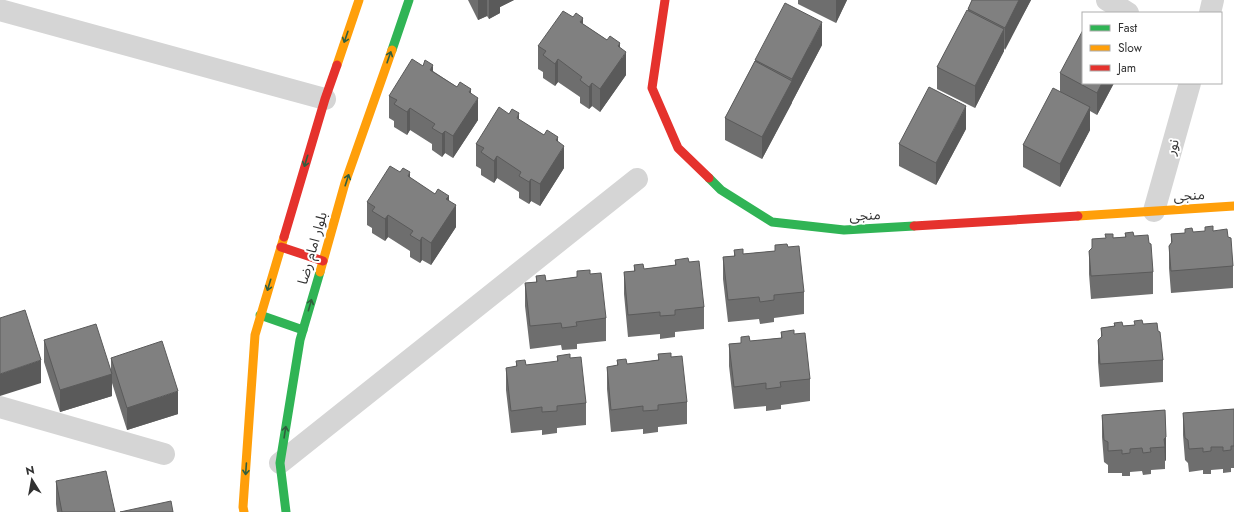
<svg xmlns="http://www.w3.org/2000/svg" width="1234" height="512" font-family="Jost,'Noto Sans Arabic',sans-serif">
<rect width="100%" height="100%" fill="#fff"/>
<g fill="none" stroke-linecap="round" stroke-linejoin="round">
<!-- street -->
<g stroke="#d5d5d5" stroke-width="22">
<path d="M1107 0 1128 13"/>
<path d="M0 10 325 99"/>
<path d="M1210 13 1213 0"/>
<path d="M1154 211 1190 83"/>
<path d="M0 407 164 454"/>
<path d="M280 463 637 179"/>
</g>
<!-- fast -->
<g stroke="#30b455" stroke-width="9">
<path d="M392 50 409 0"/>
<path d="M709 178 721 190 772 222 844 230 914 226"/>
<path d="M260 315 303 330"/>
<path d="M286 512 280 463 300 340 320 272"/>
</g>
<!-- slow -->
<g stroke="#ff9f0a" stroke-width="9">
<path d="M337 65 359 0"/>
<path d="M1078 216 1234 206"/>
<path d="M320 272 345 183 392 50"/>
<path d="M244 512 243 507 255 335 284 237"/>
</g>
<!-- jam -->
<g stroke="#e5322d" stroke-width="9">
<path d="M665 0 652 88 678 148 709 178"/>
<path d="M914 226 1078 216"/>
<path d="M284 237 325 99 337 65"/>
<path d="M281 247 323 261"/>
</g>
</g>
<!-- wall -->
<g fill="#6e6e6e">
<path d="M468 0H514L500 7V13L489 19 487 16 478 20Z"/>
<path d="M798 0H847L836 23 798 4Z"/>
<path d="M972 0H1031L1004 50V51L975 108 937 89V67L968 10V9Z"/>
<path d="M583 24 607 40 620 48 626 75 600 112 592 106 589 109 580 103V97L558 82 555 86 543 78V72L538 69V46Z"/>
<path d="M822 45 762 159 725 140V118L755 61V60Z"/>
<path d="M433 71 457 87 471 93 478 120 453 158 445 153 442 157 432 150V144L410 130 407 135 394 127V121L389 118V96Z"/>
<path d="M1060 73 1083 83H1114L1097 115 1090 111V130L1060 187 1023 167V145L1060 92Z"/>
<path d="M509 114 544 135 558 142 564 168 540 206 531 201 529 204 519 198V192L497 178 494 183 481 175V169L476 166V144Z"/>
<path d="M966 129 936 185 899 166V144Z"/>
<path d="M410 178 435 194 449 200 456 227 431 265 422 260 420 263 410 257V251L388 237 385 241 372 233V228L367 225V202Z"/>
<path d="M1213 231 1228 237 1233 266V288L1171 293 1169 268V246L1171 243V234Z"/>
<path d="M1125 233 1149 243 1153 272V294L1091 299 1089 274V251L1092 249V239L1125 237Z"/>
<path d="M775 245 788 247 804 292V314L774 318V322L760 324 759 319 728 322 723 279V257L734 256V250L743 254 775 251Z"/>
<path d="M675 260 689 262 704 307V329L675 332V337L660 339V334L628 337 624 294V272L634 271V265L644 269 675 265Z"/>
<path d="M577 271 590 274 606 318V341L577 344V349L562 350 561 345 530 349 525 306V283L536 282V276L546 281 577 277Z"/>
<path d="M1114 323 1123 326 1143 324 1158 331 1163 360V382L1100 387 1098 362V340L1101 337V328L1114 326Z"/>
<path d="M781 332 794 334 810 379V401L781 405V409L766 411V406L734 409 729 366V344L741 343V337L750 341 781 338Z"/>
<path d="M44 340 111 370V358L178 414 127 430 112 383V396L60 412 44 362Z"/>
<path d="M658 354 671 357 687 402V424L658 427V432L643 434V429L611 432 607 389V367L617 366V360L627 364 658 360Z"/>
<path d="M557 356 570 358 586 403V425L557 428V433L542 435V430L511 433 506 390V368L516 367V361L526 365 557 362Z"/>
<path d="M1234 409V468H1231V472L1223 473V469L1211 470V474H1203V470L1189 472 1188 463 1185 460 1183 435V413Z"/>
<path d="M1165 410 1166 460 1165 461V469L1151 470V474L1143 475 1142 471 1130 472V476H1122V473H1108V465L1104 462 1102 437V415Z"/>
<path d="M56 481 115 512H57L56 504Z"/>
</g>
<!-- shaded-wall -->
<g fill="#5a5a5a">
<path d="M478 0H487V16L478 20Z"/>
<path d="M489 0H514L500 7V13L489 19Z"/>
<path d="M836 0H847L836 23Z"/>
<path d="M1019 0H1031L1005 50V28Z"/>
<path d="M583 18V40L580 22Z"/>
<path d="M822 22V45L792 102V79Z"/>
<path d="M1004 29V51L975 108V86Z"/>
<path d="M620 43V61L626 52V75L600 112V89L618 46Z"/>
<path d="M558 59V82L555 86V64Z"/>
<path d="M433 65V87L430 70Z"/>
<path d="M792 81V103L762 159V137Z"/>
<path d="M592 83V106L589 109V87Z"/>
<path d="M1102 83H1114L1097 115V93Z"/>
<path d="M471 89V109L478 98V120L453 158V136L469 92Z"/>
<path d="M966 106V129L936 185V163Z"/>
<path d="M1090 107V130L1060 187V164Z"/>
<path d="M410 108V130L407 135V112Z"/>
<path d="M519 113V135L517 118Z"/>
<path d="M445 131V153L442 157V134Z"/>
<path d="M558 137V156L564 146V168L540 206V184L556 140Z"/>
<path d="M497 156V178L494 183V161Z"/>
<path d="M410 172V194L408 176Z"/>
<path d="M531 179V201L529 204V182Z"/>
<path d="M449 196V215L456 205V227L431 265V243L446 199Z"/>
<path d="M388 215V237L385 241V219Z"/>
<path d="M422 237V260L420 263V241Z"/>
<path d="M41 360V383L0 396V374Z"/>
<path d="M112 374V396L60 412V390Z"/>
<path d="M178 391V414L127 430V408Z"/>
<path d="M1166 437V460L1165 461 1164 439Z"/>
</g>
<!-- building -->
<g fill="#808080" stroke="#5a5a5a">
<path d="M972 0H1019L1005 28 968 9Z"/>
<path d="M785 3 822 22 792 79 755 60Z"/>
<path d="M967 10 1004 29 975 86 937 67Z"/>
<path d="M563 11 573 17 576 13 583 18 580 22 607 40 610 36 620 43 618 46 626 52 600 89 592 83 589 87 580 80 582 77 558 59 555 64 543 55 546 51 538 46Z"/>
<path d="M1083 30V83H1102L1097 93 1060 73Z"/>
<path d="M412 59 423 66 425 60 433 65 430 70 457 87 460 82 471 89 469 92 478 98 453 136 445 131 442 134 432 128 435 124 410 108 407 112 394 104 397 100 389 96Z"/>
<path d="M755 61 792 81 762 137 725 118Z"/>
<path d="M929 87 966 106 936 163 899 144Z"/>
<path d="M1053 88 1090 107 1060 164 1023 145Z"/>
<path d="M499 107 509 114 512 109 519 113 517 118 544 135 547 130 558 137 556 140 564 146 540 184 531 179 529 182 519 176 521 172 497 156 494 161 481 152 484 148 476 144Z"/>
<path d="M390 166 400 172 403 168 410 172 408 176 435 194 438 189 449 196 446 199 456 205 431 243 422 237 420 241 410 235 413 231 388 215 385 219 372 211 375 207 367 202Z"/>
<path d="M1213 226V231L1227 229 1228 237 1231 238 1233 266 1171 271 1169 246 1172 242 1171 234 1185 233V229L1192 228 1193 232 1205 231V227Z"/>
<path d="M1133 232 1134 236 1148 235 1149 243 1151 244 1153 272 1091 276 1089 251 1092 248V239L1106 238 1105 234H1113V238L1126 237 1125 233Z"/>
<path d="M787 244 788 247 799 246 804 292 774 295V300L760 302 759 297 728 300 723 257 735 256 734 250 743 249V254L775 251V245Z"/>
<path d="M688 258 689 262 699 261 704 307 675 310V315L660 316V312L628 315 624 272 635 271 634 265 643 264 644 269 676 265 675 260Z"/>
<path d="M590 270V274L601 273 606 318 576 322 577 326 562 328 561 323 530 326 525 283 537 282 536 276 545 275 546 281 577 277V271Z"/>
<path d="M25 310 41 360 0 374V318Z"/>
<path d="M1142 320 1143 324 1157 323 1158 331 1160 332 1163 360 1100 364 1098 340 1102 336 1101 328 1115 326 1114 323 1122 322 1123 326 1135 325 1134 321Z"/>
<path d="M96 324 112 374 60 390 44 340Z"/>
<path d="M794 330V334L805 333 810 379 780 382 781 387 766 389V383L734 387 729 344 741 343V337L749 336 750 341 782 338 781 332Z"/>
<path d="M162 341 178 391 127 408 111 358Z"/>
<path d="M671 353V357L682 356 687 402 658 405V410L643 411V406L611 410 607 367 618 365 617 360 626 359 627 364 659 360 658 354Z"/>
<path d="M570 354V358L581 357 586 403 557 406V411L542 412V407L511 411 506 368 517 366 516 361 525 360 526 365 558 361 557 356Z"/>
<path d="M1234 409V446H1231V450L1223 451V447H1211V451L1203 452V448L1189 449 1188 440 1185 438 1183 413Z"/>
<path d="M1165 410 1166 437 1164 439 1165 447 1150 448 1151 452 1143 453 1142 448 1130 449V453L1122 454V450L1108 451V442L1104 440 1102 415Z"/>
<path d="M106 471 115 512H62L56 481Z"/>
<path d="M171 501 173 512H120Z"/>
</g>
<!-- one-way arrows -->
<defs><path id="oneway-shaft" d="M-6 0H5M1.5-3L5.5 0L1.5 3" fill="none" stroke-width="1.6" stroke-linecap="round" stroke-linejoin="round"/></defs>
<g stroke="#315f3e">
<use href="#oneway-shaft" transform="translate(346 37) rotate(109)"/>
<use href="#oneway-shaft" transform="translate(389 57) rotate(-71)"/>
<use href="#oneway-shaft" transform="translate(306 161) rotate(107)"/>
<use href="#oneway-shaft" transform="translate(347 180) rotate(-72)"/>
<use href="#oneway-shaft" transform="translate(269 285) rotate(107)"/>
<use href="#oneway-shaft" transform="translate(310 305) rotate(-74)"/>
<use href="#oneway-shaft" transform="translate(285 432) rotate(-81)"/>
<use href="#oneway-shaft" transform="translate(246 469) rotate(94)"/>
</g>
<g text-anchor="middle" stroke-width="4" stroke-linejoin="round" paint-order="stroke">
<!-- street labels -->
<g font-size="14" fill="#313131" stroke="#fff">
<text transform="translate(1172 147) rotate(-74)" y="5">نور</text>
<text transform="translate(1189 195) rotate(-4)" y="5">منجی</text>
<text transform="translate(865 215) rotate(-3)" y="5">منجی</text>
<text transform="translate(312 248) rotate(-74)" y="5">بلوار امام رضا</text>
</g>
</g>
<!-- legend -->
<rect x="1082" y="12" width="140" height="72" fill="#ffffff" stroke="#adadad"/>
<rect x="1090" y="25" width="20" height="6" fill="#30b455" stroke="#adadad"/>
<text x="1118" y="32" font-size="12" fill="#313131">Fast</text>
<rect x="1090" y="45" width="20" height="6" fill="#ff9f0a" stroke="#adadad"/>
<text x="1118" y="52" font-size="12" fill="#313131">Slow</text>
<rect x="1090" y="65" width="20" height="6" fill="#e5322d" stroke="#adadad"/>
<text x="1118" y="72" font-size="12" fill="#313131">Jam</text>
<!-- north arrow -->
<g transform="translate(32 480) rotate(349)" stroke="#ffffff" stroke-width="3" paint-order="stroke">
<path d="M0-3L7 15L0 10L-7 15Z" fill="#313131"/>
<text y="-6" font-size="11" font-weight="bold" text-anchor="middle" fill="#313131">N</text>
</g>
</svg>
